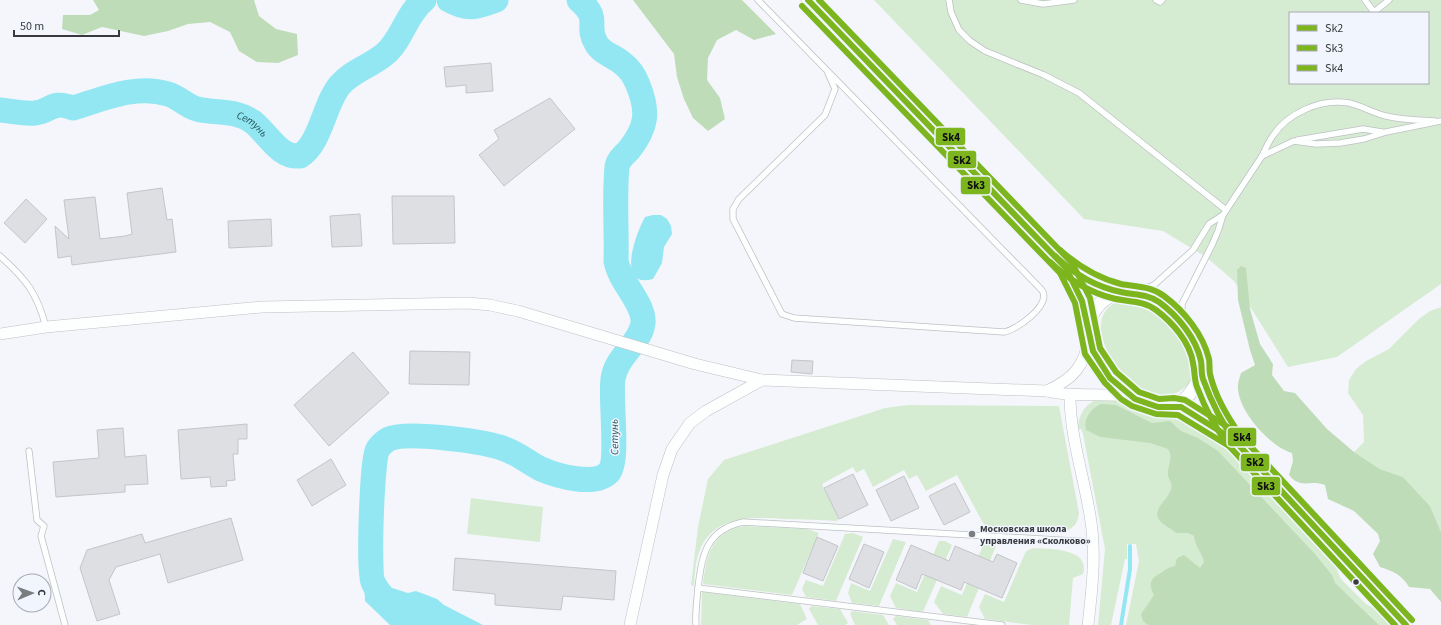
<svg xmlns="http://www.w3.org/2000/svg" width="1441" height="625" font-family="'Source Sans 3',sans-serif">
<rect width="100%" height="100%" fill="#f4f6fb"/>
<!-- green -->
<g fill="#d6ecd2" fill-rule="evenodd">
<path d="M874 0H1441V284L1337 357 1288 367 1234 281 1206 257 1163 231 1084 219ZM1290 13H1428V83H1290Z"/>
<path d="M1124 300C1128 300 1133 299 1136 300 1160 306 1201 354 1192 379 1190 384 1183 389 1178 392 1139 414 1074 328 1113 304 1116 302 1121 302 1124 300Z"/>
<path d="M1441 307V532L1430 506 1403 477 1380 469 1354 452 1364 442 1363 415 1348 393 1349 380 1356 369 1366 361 1389 349 1419 319 1430 311Z"/>
<path d="M1099 399 1121 400 1144 412 1179 414 1213 430 1244 458 1311 531 1332 557 1341 579 1366 604 1386 615 1396 625H1126L1139 561 1136 544H1127V559H1125L1111 625H1098L1105 549 1083 434 1081 429H1078C1078 415 1085 403 1099 399Z"/>
<path d="M908 405 1059 406 1079 513C1078 523 1073 530 1062 532L987 527 983 523 957 475 926 491 917 475 909 479 904 470 873 487 864 469 856 473 853 467 822 484 839 519 836 521C819 520 803 519 786 519 753 517 713 514 699 552 695 563 695 575 694 586L691 585 698 527 708 479 724 460 885 408Z"/>
<path d="M471 498 543 507 540 542 467 534Z"/>
<path d="M744 526 807 529 819 533 792 595 703 584C706 557 711 531 744 526Z"/>
<path d="M853 533 863 537 836 601 806 597 802 589 806 580 823 586 845 534Z"/>
<path d="M893 539 906 542 879 606 852 603 848 593 851 583 870 591Z"/>
<path d="M939 541H945L952 545 923 612 896 608 890 596 896 583 917 592Z"/>
<path d="M984 543 996 546 967 617 943 614 934 602 941 586 962 595Z"/>
<path d="M1034 548C1049 549 1091 548 1083 574L1073 578 1069 625H1032L985 619 979 607 985 594 1004 602 1025 553 1028 550Z"/>
<path d="M702 592 800 604 807 619 797 625H701Z"/>
<path d="M811 606 840 609 848 623 845 625H818L809 609Z"/>
<path d="M852 611 883 615 889 625H855L850 614Z"/>
<path d="M896 616 928 620 931 625H897L893 619Z"/>
</g>
<!-- forest -->
<g fill="#bfdcb8">
<path d="M93 0H254L259 16 276 29 297 34 298 55 278 63 257 62 239 51 230 32 210 22 188 24 168 31 144 36 102 27 82 35 62 29 63 15H90L99 10Z"/>
<path d="M633 0H742L776 34 754 40 736 30 717 40 708 58 707 80 720 98 725 119 708 131 693 118 684 99 677 77 674 54Z"/>
<path d="M1241 266 1246 268 1250 309 1260 344 1273 364 1272 375 1284 391 1295 393 1327 429 1354 452 1380 469 1403 477 1430 506 1441 532V602L1430 589 1409 587C1402 575 1393 571 1380 567L1373 554 1380 541 1378 534 1354 511 1328 499 1325 485C1309 479 1301 490 1289 475L1293 461 1292 453C1270 447 1236 409 1238 385 1238 381 1240 377 1241 373L1255 365 1250 350 1238 300 1237 270Z"/>
<path d="M1101 404 1116 405 1152 423 1170 421 1181 431 1198 438 1218 451 1315 554 1332 575 1335 583 1379 625H1148L1143 621 1141 614 1154 595C1148 584 1150 578 1161 573 1167 569 1168 567 1175 566L1177 558 1184 555 1200 568 1204 562C1202 552 1195 547 1194 536L1188 533H1176C1172 529 1163 525 1159 520 1152 509 1168 499 1171 490 1173 483 1169 481 1168 475 1167 465 1174 459 1168 449L1150 443 1100 437 1086 430C1083 419 1091 408 1101 404Z"/>
</g>
<!-- water -->
<g fill="#93e7f3">
<path d="M653 215H661L667 219 671 226 672 234 664 247 662 263 653 279C615 289 636 233 645 217Z"/>
<path d="M363 548 379 552V572L383 581 389 587 408 593 416 591 437 599 444 605 483 625H390L365 601Z"/>
</g>
<g fill="none" stroke-linecap="round" stroke-linejoin="round">
<!-- stream -->
<path stroke="#93e7f3" stroke-width="4" d="M1121 625 1130 569V546"/>
<!-- river -->
<g stroke="#93e7f3" stroke-width="25">
<path d="M449 0C468 11 477 7 496 0"/>
<path id="s1" d="M0 110C11 111 24 114 35 113 52 111 51 100 73 108 103 99 136 84 168 94 179 97 187 107 197 109 217 114 235 109 253 122 268 134 279 158 300 156 321 143 324 104 340 85 352 71 371 66 385 54 402 40 406 14 424 0"/>
<path d="M424 625C406 613 382 603 373 582 368 572 372 464 377 451 378 447 385 441 389 439 408 431 478 441 499 447 515 451 527 462 541 469 557 476 596 487 609 472 619 460 610 399 613 379 616 356 641 343 643 323 645 304 620 283 616 261 617 230 614 198 617 167 618 160 624 155 629 150 647 127 649 112 638 85 635 77 629 68 622 63 614 56 601 53 596 43 585 25 602 20 579 0"/>
</g>
</g>
<!-- building -->
<g fill="#dddfe3" stroke="#c3c5c9">
<path d="M491 63 493 91 466 93V85L446 87 444 67Z"/>
<path d="M550 98 575 129 504 186 479 155 499 139 494 130Z"/>
<path d="M162 188 167 220 172 219 176 252 72 265 71 256 58 258 55 226 69 239 64 200 95 197 100 239 125 236 132 234 127 193Z"/>
<path d="M392 196H454L455 243 393 244Z"/>
<path d="M26 199 47 219 25 243 4 223Z"/>
<path d="M360 214 362 246 332 247 330 216Z"/>
<path d="M271 219 272 246 229 248 228 221Z"/>
<path d="M410 351 470 352 469 385 409 384Z"/>
<path d="M353 352 389 393 329 446 294 405Z"/>
<path d="M792 360 813 361 812 374 791 372Z"/>
<path d="M247 424V439H238V454H233L235 480 226 481 227 486 211 487 210 477 181 479 178 430Z"/>
<path d="M123 428 125 457 146 455 148 484 125 485V492L56 497 53 462 99 458 97 430Z"/>
<path d="M331 459 346 485 312 506 297 480Z"/>
<path d="M853 474 868 505 839 519 824 488Z"/>
<path d="M904 476 919 508 891 521 876 490Z"/>
<path d="M955 483 970 512 944 525 929 496Z"/>
<path d="M231 518 243 560 168 583 160 554 116 567 109 580 120 614 97 621 80 568 87 550 142 534 145 543Z"/>
<path d="M817 537 838 546 823 581 803 573Z"/>
<path d="M864 544 884 552 869 588 849 579Z"/>
<path d="M911 545 949 561 955 546 993 562 997 554 1017 563 1002 598 964 582 961 590 922 574 916 589 896 580Z"/>
<path d="M455 558 616 571 614 600 563 596 561 610 495 605V594L453 590Z"/>
</g>
<g fill="none" stroke-linecap="round" stroke-linejoin="round">
<!-- service casing -->
<g stroke="#bec0c3" stroke-width="7">
<g id="service">
<path d="M758 0 1037 285C1039 287 1042 290 1043 292 1049 307 1016 330 1004 332L794 318 782 314 733 219V209L739 199 825 115 835 89 828 73"/>
<path d="M949 0 951 12 959 30 970 41 985 51 1044 75 1079 93 1226 210"/>
<path d="M1021 0 1043 4 1074 0"/>
<path d="M1156 0 1160 2 1162 0"/>
<path d="M1365 0 1374 12 1389 0"/>
<path d="M1298 140 1363 129 1382 132"/>
<path d="M1262 156C1265 150 1268 143 1272 137 1287 113 1321 98 1349 103 1362 106 1373 113 1386 116 1402 120 1418 120 1435 121"/>
<path d="M0 256C26 279 37 293 46 327"/>
<path d="M1136 291 1154 285 1193 250 1209 224 1223 215 1262 156 1294 141 1316 144 1340 143 1364 139 1386 132 1441 121"/>
<path d="M1182 321V304L1212 245 1218 231 1223 215"/>
<path d="M29 451 37 520 44 526 41 536 65 625"/>
<path d="M698 588 1002 625"/>
<path d="M696 625C695 613 697 600 698 588 702 555 706 530 743 522L1093 542"/>
</g>
</g>
<!-- minor casing -->
<g stroke="#bec0c3" stroke-width="12">
<g id="minor">
<path d="M0 334 46 327 262 307 468 303 490 305 518 311 695 364 762 380 1047 391C1075 398 1104 392 1133 397"/>
<path d="M1047 391C1073 379 1085 366 1089 337"/>
<path d="M1070 395C1070 439 1085 479 1091 522 1096 556 1092 590 1088 625"/>
<path d="M630 625 663 475 672 449 690 423 706 411 762 380"/>
</g>
</g>
<!-- tertiary casing -->
<g stroke="#bec0c3" stroke-width="14">
<g id="tertiary">
<path d="M808 0 1066 268 1095 283 1121 291 1146 296 1158 301 1182 324 1198 353 1201 362V375L1211 397 1234 440 1406 625"/>
<path d="M1066 268C1071 277 1077 286 1080 295 1086 311 1085 328 1090 343 1100 372 1128 403 1159 407 1182 410 1192 393 1201 375"/>
<path d="M1088 327C1092 308 1103 298 1121 291"/>
<path d="M1176 406 1230 437"/>
</g>
</g>
<!-- service -->
<use href="#service" stroke="#fdfefe" stroke-width="5.5"/>
<!-- minor -->
<use href="#minor" stroke="#fdfefe" stroke-width="11"/>
<!-- tertiary -->
<use href="#tertiary" stroke="#fdfefe" stroke-width="13"/>
<!-- bus-1 casing -->
<g stroke="#f1f5fe" stroke-width="9">
<g id="bus-1">
<path d="M808 0 1066 268 1082 301 1093 351 1110 378 1135 399 1158 407H1181L1234 440 1406 625"/>
<path d="M1055 256C1073 273 1096 287 1121 292 1134 295 1148 294 1159 302 1178 316 1196 338 1201 361 1202 367 1201 373 1203 379 1211 401 1221 422 1235 441"/>
</g>
</g>
<!-- bus-2 casing -->
<g stroke="#f1f5fe" stroke-width="9">
<g id="bus-2">
<path d="M802 6 1060 273 1075 303 1085 354 1105 383 1121 399 1132 406 1156 414 1178 415 1229 446 1395 625"/>
<path d="M1050 262C1067 278 1088 292 1112 298 1126 302 1143 300 1156 310 1172 322 1190 342 1193 363 1195 372 1194 379 1197 387 1205 408 1215 428 1229 446"/>
</g>
</g>
<!-- bus-3 casing -->
<g stroke="#f1f5fe" stroke-width="9">
<g id="bus-3">
<path d="M819 0 1072 263 1090 298 1100 348 1116 372 1139 392 1159 399 1174 398 1185 400 1239 434 1412 620"/>
<path d="M1060 250C1078 266 1098 278 1121 284 1136 287 1151 286 1164 296 1184 311 1203 334 1209 359 1210 364 1209 369 1210 374 1215 396 1228 418 1241 436"/>
</g>
</g>
<!-- bus-1 -->
<use href="#bus-1" stroke="#7cb51e" stroke-width="6"/>
<!-- bus-2 -->
<use href="#bus-2" stroke="#7cb51e" stroke-width="6"/>
<!-- bus-3 -->
<use href="#bus-3" stroke="#7cb51e" stroke-width="6"/>
</g>
<!-- markers -->
<circle fill="#7a7c80" stroke="#f1f5fe" stroke-width="1.5" cx="972" cy="534" r="4"/>
<circle fill="#383a3e" stroke="#f1f5fe" stroke-width="1.5" cx="1356" cy="582" r="3.5"/>
<g text-anchor="middle" stroke-width="3" stroke-linejoin="round" paint-order="stroke">
<!-- poi labels -->
<g font-size="10" font-weight="bold" fill="#383a3e" stroke="#f1f5fe" text-anchor="start">
<text x="980" y="532">Московская школа<tspan x="980" dy="12">управления «Сколково»</tspan></text>
</g>
<!-- water labels -->
<g font-size="11" font-style="italic" fill="#25585e" stroke="#f1f5fe">
<text dy="4" stroke="none"><textPath href="#s1" startOffset="264">Сетунь</textPath></text>
<text transform="translate(614 437) rotate(-91)" y="4">Сетунь</text>
</g>
</g>
<g stroke="#f1f5fe" stroke-width="1.5">
<rect x="935" y="127" width="31" height="19" rx="4" fill="#7cb51e"/>
<rect x="947" y="150" width="30" height="19" rx="4" fill="#7cb51e"/>
<rect x="960" y="176" width="31" height="19" rx="4" fill="#7cb51e"/>
<rect x="1227" y="427" width="30" height="20" rx="4" fill="#7cb51e"/>
<rect x="1240" y="453" width="30" height="19" rx="4" fill="#7cb51e"/>
<rect x="1251" y="476" width="30" height="20" rx="4" fill="#7cb51e"/>
</g>
<g font-size="11" text-anchor="middle" font-weight="bold" fill="#111">
<text x="951" y="141">Sk4</text>
<text x="962" y="164">Sk2</text>
<text x="976" y="189">Sk3</text>
<text x="1242" y="441">Sk4</text>
<text x="1255" y="466">Sk2</text>
<text x="1266" y="490">Sk3</text>
</g>
<!-- legend -->
<rect x="1289" y="12" width="140" height="72" fill="#f1f5fe" stroke="#a7aab1"/>
<rect x="1297" y="25" width="20" height="6" fill="#7cb51e" stroke="#a7aab1"/>
<text x="1325" y="32" font-size="12" fill="#383a3e">Sk2</text>
<rect x="1297" y="45" width="20" height="6" fill="#7cb51e" stroke="#a7aab1"/>
<text x="1325" y="52" font-size="12" fill="#383a3e">Sk3</text>
<rect x="1297" y="65" width="20" height="6" fill="#7cb51e" stroke="#a7aab1"/>
<text x="1325" y="72" font-size="12" fill="#383a3e">Sk4</text>
<!-- north arrow -->
<g transform="translate(32 593) rotate(88)"><circle r="19" fill="#f1f5fe" stroke="#a7aab1"/>
<path d="M0-3L7 15L0 10L-7 15Z" fill="#7a7c80"/>
<text y="-6" font-size="11" font-weight="bold" text-anchor="middle" fill="#383a3e">С</text>
</g>
<!-- scale -->
<path d="M14 30v6h105v-6" fill="none" stroke="#383a3e" stroke-width="2"/>
<text x="20" y="30" font-size="12" fill="#383a3e" stroke="#f1f5fe" stroke-width="3" paint-order="stroke">50 m</text>
</svg>
